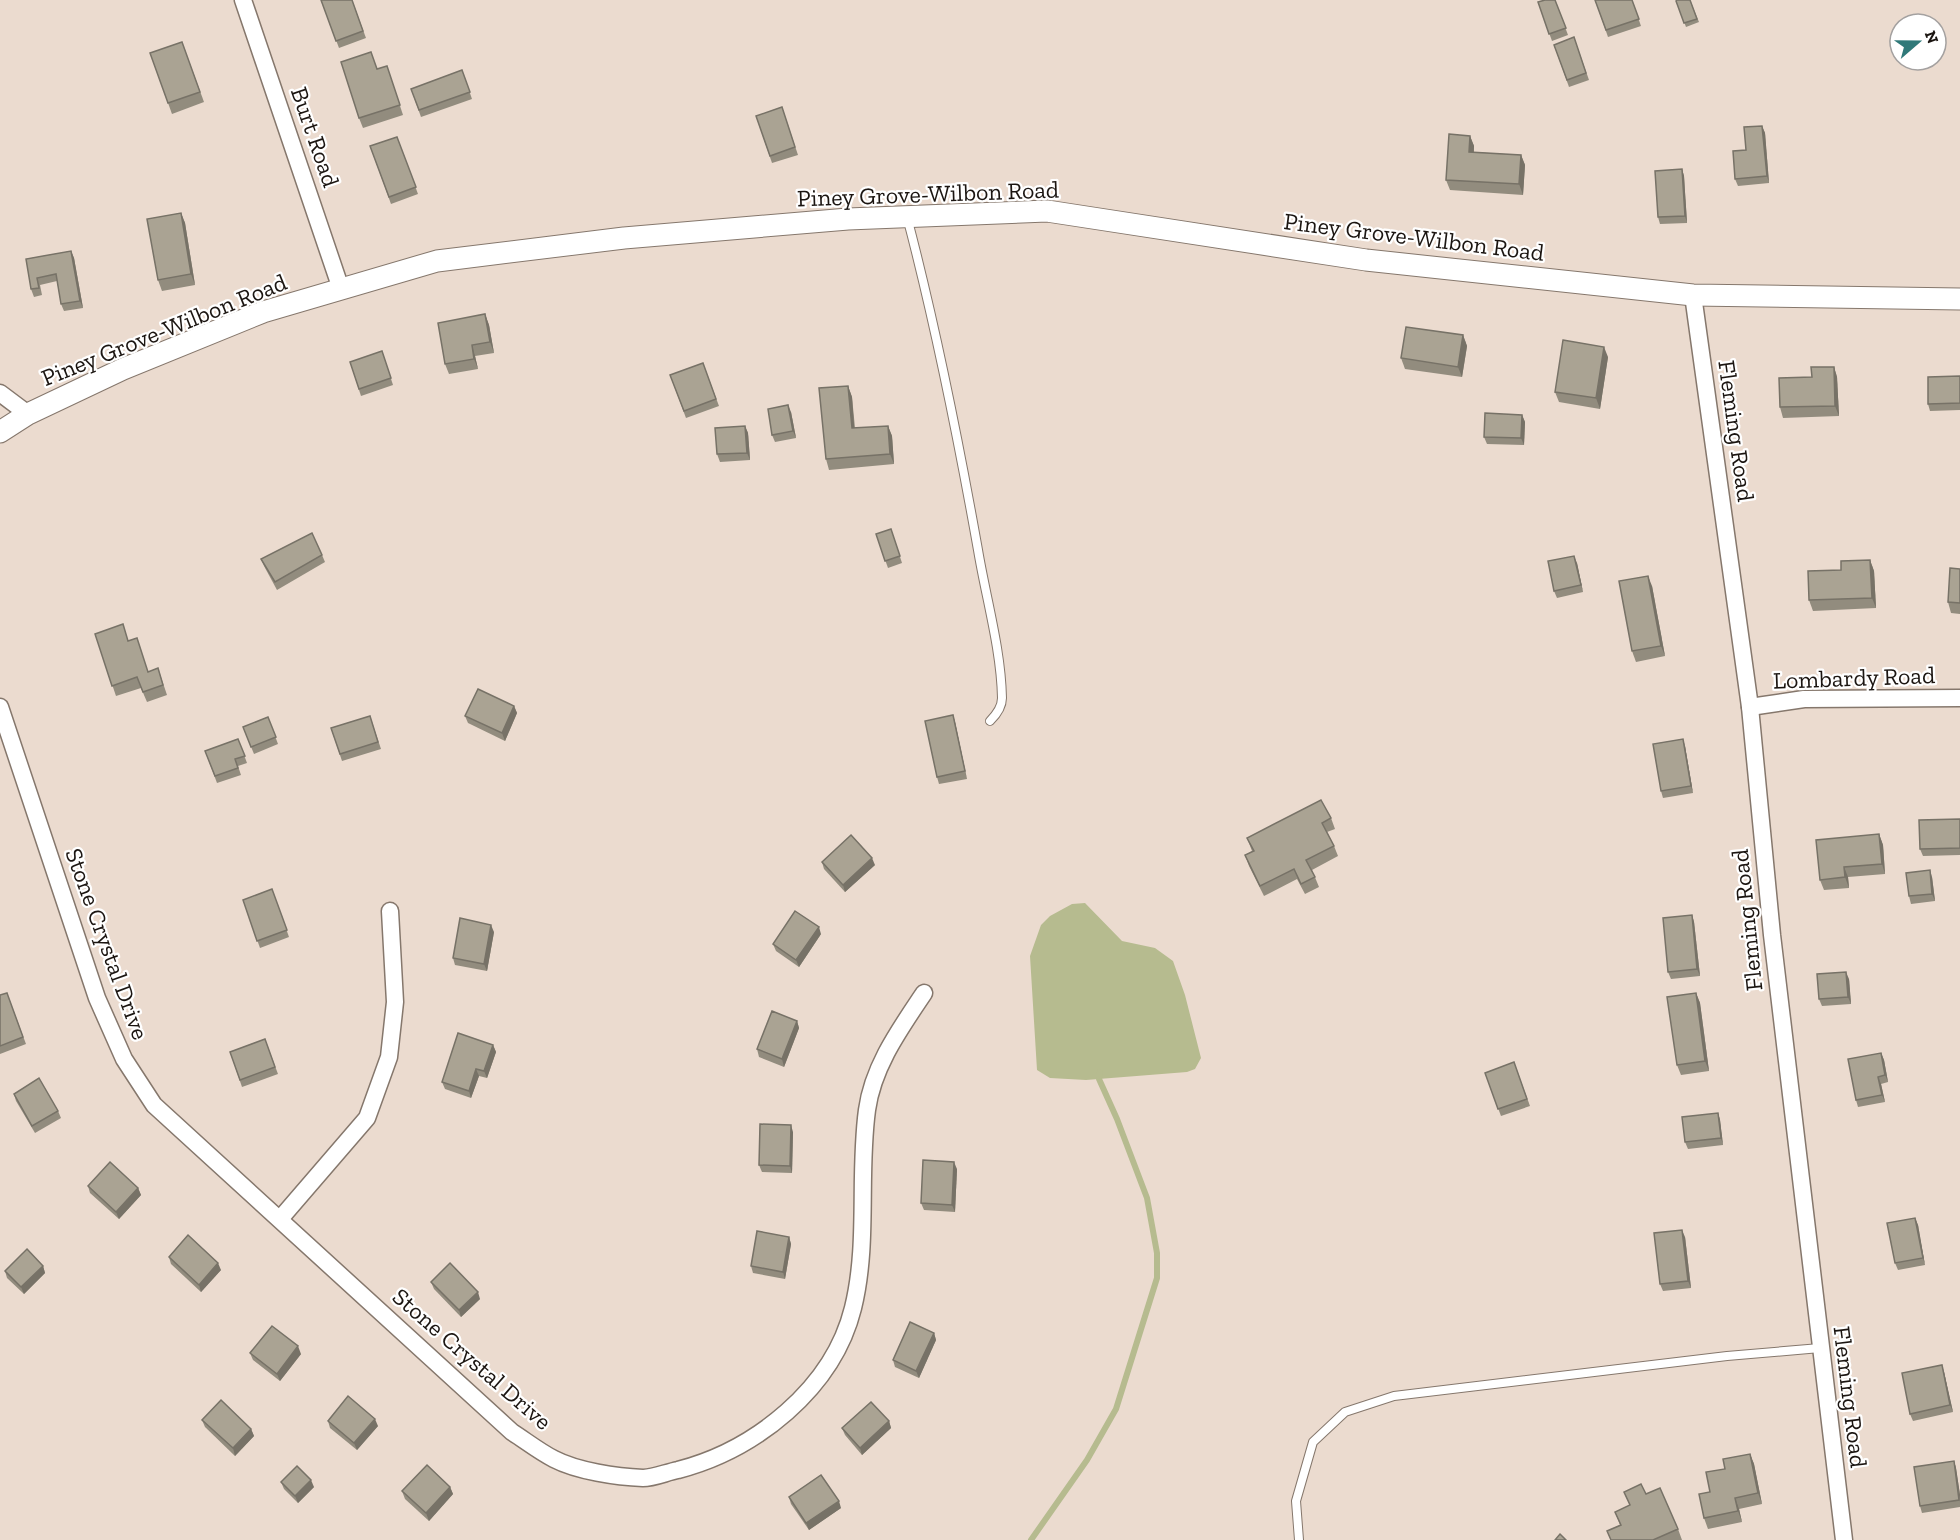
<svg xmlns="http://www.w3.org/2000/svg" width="1960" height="1540" font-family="'Zilla Slab',serif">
<rect width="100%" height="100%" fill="#ebdbcf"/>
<!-- water -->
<path fill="#b6bb8f" d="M1085 903 1122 941 1155 948 1173 961 1185 995 1201 1058 1195 1069 1187 1072 1086 1080 1050 1078 1037 1070 1030 956 1041 925 1050 916 1072 904Z"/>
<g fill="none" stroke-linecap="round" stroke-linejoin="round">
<!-- stream -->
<path stroke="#b6bb8f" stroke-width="6" d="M1031 1540 1087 1460 1116 1409 1157 1278V1253L1147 1198 1117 1119 1099 1079 1100 1072"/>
<!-- service casing -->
<g stroke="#85776c" stroke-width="10">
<g id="service">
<path d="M907 217C936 327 958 438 978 550 986 598 1001 649 1002 698 1002 707 997 714 990 721"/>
<path d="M1299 1540 1296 1501 1313 1442 1345 1412 1394 1396 1727 1356 1820 1348"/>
</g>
</g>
<!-- minor casing -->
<g stroke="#85776c" stroke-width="19">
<g id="minor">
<path d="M243 0 341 289"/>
<path d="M1693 295 1750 707 1772 935 1844 1540"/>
<path d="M0 393 28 414"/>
<path d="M0 707 97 998 124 1059 154 1105 512 1432C526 1441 540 1452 554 1459 577 1471 617 1477 643 1478 654 1478 667 1472 678 1470 755 1450 833 1389 853 1308 869 1243 858 1176 867 1110 873 1066 900 1029 924 993"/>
<path d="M1750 707 1804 699 1960 698"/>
<path d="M280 1219 367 1118 389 1057 395 1002 390 911"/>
</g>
</g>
<!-- tertiary casing -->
<g stroke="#85776c" stroke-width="23">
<path id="tertiary" d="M0 432 28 414 123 369 263 312 437 261 624 238 848 219 1047 211 1366 260 1693 295 1960 299"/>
</g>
<!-- service -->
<use href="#service" stroke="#fff" stroke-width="8"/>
<!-- minor -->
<use href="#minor" stroke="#fff" stroke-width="16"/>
<!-- tertiary -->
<use href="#tertiary" stroke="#fff" stroke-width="21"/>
</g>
<!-- wall -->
<g fill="#928c7e">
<path d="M321 0H352L366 38 339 48Z"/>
<path d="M1555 0 1568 35 1552 41 1538 2Z"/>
<path d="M1595 0H1632L1641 26 1608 37Z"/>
<path d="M1690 0 1699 22 1686 27 1676 1Z"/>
<path d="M1574 37 1589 80 1569 87 1554 45Z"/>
<path d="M182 42 204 102 172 114 150 53Z"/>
<path d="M387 66 403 115 363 128 359 118 377 69Z"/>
<path d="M462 70 472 99 421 117 411 89Z"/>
<path d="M782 107 798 155 772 163 756 116Z"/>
<path d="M1762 126 1765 133 1769 183 1738 186 1735 179 1746 150Z"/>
<path d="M1470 136 1474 146V152L1521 155 1525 165 1523 195 1450 190 1446 180Z"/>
<path d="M397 137 418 194 391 204 370 146Z"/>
<path d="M1682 169 1684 176 1687 223 1660 224 1658 217Z"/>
<path d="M181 213 185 223 195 285 162 291 158 280Z"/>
<path d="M71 251 74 258 83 308 64 311 61 304 57 281 40 285 42 295 34 297 31 289 26 259Z"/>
<path d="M485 314 489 325 494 353 475 356 478 369 449 374 445 364Z"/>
<path d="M1463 335 1467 346 1462 377 1405 369 1401 358Z"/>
<path d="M382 351 393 385 361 396 350 362Z"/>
<path d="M1608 357 1600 409 1559 402 1555 392Z"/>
<path d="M703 363 719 406 686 418 670 375Z"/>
<path d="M1834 367 1837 377 1839 416 1783 418 1780 407 1812 377Z"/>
<path d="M1960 378V410L1930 411 1928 404Z"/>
<path d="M848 386 852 397 855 428 888 426 892 436 894 464 829 470 826 459Z"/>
<path d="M791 412 796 438 775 442 772 435Z"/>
<path d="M1522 415 1525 422 1524 445 1487 444 1484 437Z"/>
<path d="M745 426 748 433 750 460 720 462 717 454Z"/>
<path d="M891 529 902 563 888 568 876 534Z"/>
<path d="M322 555 325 562 277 590 264 566 261 559Z"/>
<path d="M1870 560 1874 571 1876 608 1813 611 1809 600 1841 570Z"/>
<path d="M1577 563 1583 592 1557 598 1554 591Z"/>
<path d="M1960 569V614L1951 613 1948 602Z"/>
<path d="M1652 586 1665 656 1636 662 1632 651Z"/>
<path d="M95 634 129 641 148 672 158 668 167 695 147 702 141 688 116 696Z"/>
<path d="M514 706 517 713 505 741 468 723 465 716Z"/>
<path d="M953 715 955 722 967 779 939 784 937 777Z"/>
<path d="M370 716 381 749 342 761 331 728Z"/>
<path d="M268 717 278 744 254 754 243 727Z"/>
<path d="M238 739 247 763 238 766 241 775 217 783 205 751Z"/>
<path d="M1685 746 1693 793 1663 798 1661 791Z"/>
<path d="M1331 818 1335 829 1327 832 1334 846 1338 856 1312 870 1319 887 1305 894 1297 879 1264 896 1249 866 1245 855 1252 851 1247 838Z"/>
<path d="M1960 819V855L1923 856 1920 849Z"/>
<path d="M1879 834 1883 845 1885 874 1848 877 1849 888 1824 890 1820 880Z"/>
<path d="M822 862 875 865 845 892 824 869Z"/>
<path d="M1932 877 1935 901 1911 904 1909 896Z"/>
<path d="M272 889 289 937 260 948 243 900Z"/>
<path d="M1692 915 1694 922 1700 976 1671 979 1668 972Z"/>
<path d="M494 932 487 971 455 965 453 958Z"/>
<path d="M821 934 799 967 776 951 773 944Z"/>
<path d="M1849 979 1851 1004 1822 1006 1819 999Z"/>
<path d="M7 993 26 1044 0 1054V995Z"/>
<path d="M1696 993 1700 1003 1709 1071 1681 1075 1677 1065Z"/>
<path d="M797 1021 799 1028 784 1067 759 1057 757 1049Z"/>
<path d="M265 1039 278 1074 242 1087 230 1052Z"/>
<path d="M493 1045 496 1052 487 1078 479 1076 471 1098 445 1089 442 1082Z"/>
<path d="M1881 1053 1884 1060 1888 1082 1881 1084 1885 1102 1858 1107 1856 1100Z"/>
<path d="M1514 1062 1530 1106 1501 1116 1485 1073Z"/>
<path d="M14 1094 58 1111 61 1118 35 1133 16 1101Z"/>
<path d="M1718 1113 1720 1120 1723 1145 1688 1149 1685 1142Z"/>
<path d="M793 1132 792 1173 762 1172 759 1165Z"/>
<path d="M957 1169 955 1212 924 1210 921 1203Z"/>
<path d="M88 1186 138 1188 141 1195 119 1219 90 1193Z"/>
<path d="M1915 1218 1918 1225 1925 1265 1898 1270 1895 1263Z"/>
<path d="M789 1237 791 1244 785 1279 753 1273 751 1266Z"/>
<path d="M1685 1237 1691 1288 1663 1291 1660 1284Z"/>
<path d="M169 1257 221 1270 201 1292 171 1264Z"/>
<path d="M43 1266 45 1273 24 1294 7 1278 5 1271Z"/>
<path d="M431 1282 480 1299 461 1317 434 1289Z"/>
<path d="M934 1333 936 1340 919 1378 895 1367 893 1360Z"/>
<path d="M250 1353 301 1354 280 1381 253 1360Z"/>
<path d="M1944 1372 1953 1412 1913 1421 1910 1414Z"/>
<path d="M202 1420 251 1429 254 1436 235 1456 205 1427Z"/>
<path d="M328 1421 378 1426 357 1450 330 1428Z"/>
<path d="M889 1421 891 1428 862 1455 845 1435 842 1428Z"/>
<path d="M1750 1454 1754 1464 1762 1504 1739 1509 1742 1522 1708 1529 1704 1518 1710 1492 1725 1469Z"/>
<path d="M1954 1461 1956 1468 1960 1495V1507L1922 1513 1920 1506Z"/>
<path d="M281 1482 314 1487 298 1503 284 1489Z"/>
<path d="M450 1487 453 1494 429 1521 405 1499 402 1491Z"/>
<path d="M1624 1492 1646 1494 1678 1529 1682 1540H1611L1607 1531 1620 1525 1615 1512 1630 1505Z"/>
<path d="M789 1497 841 1508 809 1530 791 1504Z"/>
</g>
<!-- shaded-wall -->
<g fill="#777267">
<path d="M1762 126 1765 133 1769 183 1767 176Z"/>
<path d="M1470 136 1474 146 1473 162 1469 152Z"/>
<path d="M1521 155 1525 165 1523 195 1519 184Z"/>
<path d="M1682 169 1684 176 1687 223 1685 216Z"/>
<path d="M181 213 185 223 195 285 191 274Z"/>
<path d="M71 251 74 258 83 308 80 301Z"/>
<path d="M485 314 489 325 494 353 490 342Z"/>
<path d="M1463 335 1467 346 1462 377 1458 367Z"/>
<path d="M472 345 475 356 478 369 474 359Z"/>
<path d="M1604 347 1608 357 1600 409 1596 398Z"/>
<path d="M1834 367 1837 377 1839 416 1835 406Z"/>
<path d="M848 386 852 397 855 439 852 428Z"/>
<path d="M788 405 791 412 796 438 793 431Z"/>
<path d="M1522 415 1525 422 1524 445 1521 438Z"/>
<path d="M745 426 748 433 750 460 747 453Z"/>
<path d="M888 426 892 436 894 464 890 454Z"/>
<path d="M1574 556 1577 563 1583 592 1581 585Z"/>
<path d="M1870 560 1874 571 1876 608 1872 598Z"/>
<path d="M1648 576 1652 586 1665 656 1661 646Z"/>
<path d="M514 706 517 713 505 741 502 733Z"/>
<path d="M953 715 955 722 967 779 965 771Z"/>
<path d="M1683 739 1685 746 1693 793 1691 786Z"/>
<path d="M1879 834 1883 845 1885 874 1882 864Z"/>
<path d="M872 858 875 865 845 892 843 885Z"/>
<path d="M1844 867 1848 877 1849 888 1845 877Z"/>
<path d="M1930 870 1932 877 1935 901 1932 894Z"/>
<path d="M1692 915 1694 922 1700 976 1697 969Z"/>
<path d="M491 925 494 932 487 971 484 964Z"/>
<path d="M819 927 821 934 799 967 796 960Z"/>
<path d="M1846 972 1849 979 1851 1004 1848 997Z"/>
<path d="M1696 993 1700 1003 1709 1071 1705 1061Z"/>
<path d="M797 1021 799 1028 784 1067 782 1059Z"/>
<path d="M493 1045 496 1052 487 1078 484 1071Z"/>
<path d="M1881 1053 1884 1060 1888 1082 1885 1075Z"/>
<path d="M476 1069 479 1076 471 1098 469 1091Z"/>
<path d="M1878 1077 1881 1084 1885 1102 1882 1095Z"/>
<path d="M1718 1113 1720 1120 1723 1145 1721 1138Z"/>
<path d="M791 1125 793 1132 792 1173 790 1166Z"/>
<path d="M954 1162 957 1169 955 1212 952 1205Z"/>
<path d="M138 1188 141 1195 119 1219 116 1212Z"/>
<path d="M1915 1218 1918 1225 1925 1265 1923 1258Z"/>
<path d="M1682 1230 1685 1237 1691 1288 1688 1281Z"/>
<path d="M789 1237 791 1244 785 1279 783 1272Z"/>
<path d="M218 1263 221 1270 201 1292 199 1285Z"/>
<path d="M43 1266 45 1273 24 1294 21 1287Z"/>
<path d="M478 1292 480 1299 461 1317 459 1310Z"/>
<path d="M934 1333 936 1340 919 1378 916 1371Z"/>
<path d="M298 1346 301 1354 280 1381 277 1374Z"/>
<path d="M1942 1365 1944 1372 1953 1412 1950 1405Z"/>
<path d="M375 1419 378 1426 357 1450 354 1443Z"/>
<path d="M889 1421 891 1428 862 1455 860 1448Z"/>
<path d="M251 1429 254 1436 235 1456 233 1448Z"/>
<path d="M1750 1454 1754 1464 1762 1504 1758 1493Z"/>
<path d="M1954 1461 1956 1468 1960 1495V1502Z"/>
<path d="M311 1480 314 1487 298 1503 295 1496Z"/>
<path d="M450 1487 453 1494 429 1521 426 1513Z"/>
<path d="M1735 1498 1739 1509 1742 1522 1738 1511Z"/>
<path d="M839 1501 841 1508 809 1530 806 1523Z"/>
</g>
<!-- building -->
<g fill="#aaa393" stroke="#777267" stroke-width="1.5">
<path d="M321 0H352L363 31 336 41Z"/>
<path d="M1545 0H1555L1566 28 1549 34 1538 2Z"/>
<path d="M1595 0H1632L1639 19 1606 30Z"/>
<path d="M1677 0H1690L1697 19 1684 23 1676 1Z"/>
<path d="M1574 37 1586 73 1567 80 1554 45Z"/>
<path d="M182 42 200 92 168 103 150 53Z"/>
<path d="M371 52 377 69 387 66 400 105 359 118 341 62Z"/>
<path d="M462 70 470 92 419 110 411 89Z"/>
<path d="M782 107 795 147 770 156 756 116Z"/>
<path d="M1762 126 1767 176 1735 179 1733 151 1746 150 1744 127Z"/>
<path d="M1449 134 1470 136 1469 152 1521 155 1519 184 1446 180Z"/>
<path d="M397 137 416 187 389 197 370 146Z"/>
<path d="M1682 169 1685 216 1658 217 1655 171Z"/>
<path d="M181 213 191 274 158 280 147 219Z"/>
<path d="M71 251 80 301 61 304 56 274 37 278 39 288 31 289 26 259Z"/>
<path d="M485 314 490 342 472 345 474 359 445 364 438 323Z"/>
<path d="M1406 327 1463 335 1458 367 1401 358Z"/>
<path d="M1563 340 1604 347 1596 398 1555 392Z"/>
<path d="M382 351 391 378 359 389 350 362Z"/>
<path d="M703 363 716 399 684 411 670 375Z"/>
<path d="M1811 367H1834L1835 406 1780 407 1779 378 1812 377Z"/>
<path d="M1960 376V403L1928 404V377Z"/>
<path d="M848 386 852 428 888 426 890 454 826 459 819 388Z"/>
<path d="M788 405 793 431 772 435 768 409Z"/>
<path d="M1485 413 1522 415 1521 438 1484 437Z"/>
<path d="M745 426 747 453 717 454 715 428Z"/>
<path d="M891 529 900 556 885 561 876 534Z"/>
<path d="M312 533 322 555 275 582 261 559Z"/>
<path d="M1574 556 1581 585 1554 591 1548 561Z"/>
<path d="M1870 560 1872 598 1809 600 1808 571 1841 570V561Z"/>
<path d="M1950 568 1960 569V603L1948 602Z"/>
<path d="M1648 576 1661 646 1632 651 1619 581Z"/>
<path d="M123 624 128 641 137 638 148 672 158 668 163 685 143 692 137 677 112 686 95 634Z"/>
<path d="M478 689 514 706 502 733 465 716Z"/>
<path d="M953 715 965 771 937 777 925 721Z"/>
<path d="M370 716 378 742 340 754 331 728Z"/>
<path d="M268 717 276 737 251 747 243 727Z"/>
<path d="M238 739 245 756 235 759 238 768 215 776 205 751Z"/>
<path d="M1683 739 1691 786 1661 791 1653 744Z"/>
<path d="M1321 800 1331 818 1322 823 1334 846 1306 860 1315 877 1301 884 1294 869 1260 886 1245 855 1254 851 1247 838Z"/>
<path d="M1960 819V848L1920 849 1919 820Z"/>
<path d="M1879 834 1882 864 1844 867 1845 877 1820 880 1816 840Z"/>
<path d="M851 835 872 858 843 885 822 862Z"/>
<path d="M1930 870 1932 894 1909 896 1906 873Z"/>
<path d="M272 889 287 930 257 941 243 900Z"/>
<path d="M795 911 819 927 796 960 773 944Z"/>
<path d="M1692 915 1697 969 1668 972 1663 918Z"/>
<path d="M460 918 491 925 484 964 453 958Z"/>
<path d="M1846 972 1848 997 1819 999 1817 974Z"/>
<path d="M7 993 23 1037 0 1046V995Z"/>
<path d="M1696 993 1705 1061 1677 1065 1667 997Z"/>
<path d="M772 1011 797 1021 782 1059 757 1049Z"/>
<path d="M458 1033 493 1045 484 1071 476 1069 469 1091 442 1082Z"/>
<path d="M265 1039 275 1067 240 1080 230 1052Z"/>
<path d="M1881 1053 1885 1075 1878 1077 1882 1095 1856 1100 1848 1059Z"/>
<path d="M1514 1062 1527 1099 1498 1109 1485 1073Z"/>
<path d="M39 1078 58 1111 32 1126 14 1094Z"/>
<path d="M1718 1113 1721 1138 1685 1142 1682 1117Z"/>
<path d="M760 1124 791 1125 790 1166 759 1165Z"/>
<path d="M923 1160 954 1162 952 1205 921 1203Z"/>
<path d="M110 1162 138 1188 116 1212 88 1186Z"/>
<path d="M1915 1218 1923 1258 1895 1263 1887 1223Z"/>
<path d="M1682 1230 1688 1281 1660 1284 1654 1233Z"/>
<path d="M757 1231 789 1237 783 1272 751 1266Z"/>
<path d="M188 1235 218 1263 199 1285 169 1257Z"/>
<path d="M27 1249 43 1266 21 1287 5 1271Z"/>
<path d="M450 1263 478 1292 459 1310 431 1282Z"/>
<path d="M910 1322 934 1333 916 1371 893 1360Z"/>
<path d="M272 1326 298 1346 277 1374 250 1353Z"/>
<path d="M1942 1365 1950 1405 1910 1414 1902 1373Z"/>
<path d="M348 1396 375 1419 354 1443 328 1421Z"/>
<path d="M221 1400 251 1429 233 1448 202 1420Z"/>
<path d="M871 1402 889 1421 860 1448 842 1428Z"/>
<path d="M1750 1454 1758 1493 1735 1498 1738 1511 1704 1518 1699 1494 1710 1492 1706 1472 1725 1469 1723 1459Z"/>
<path d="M1954 1461 1959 1500 1920 1506 1914 1467Z"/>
<path d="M427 1465 450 1487 426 1513 402 1491Z"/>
<path d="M297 1466 311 1480 295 1496 281 1482Z"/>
<path d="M821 1475 839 1501 806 1523 789 1497Z"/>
<path d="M1641 1484 1646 1494 1660 1488 1678 1529 1653 1540H1611L1607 1531 1621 1525 1615 1512 1630 1505 1624 1492Z"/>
<path d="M1560 1534 1566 1540H1555Z"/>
</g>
<g text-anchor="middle" stroke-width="4.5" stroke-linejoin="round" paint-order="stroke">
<!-- street labels -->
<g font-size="24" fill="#1b1511" stroke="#fff">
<text transform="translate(315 137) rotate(71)" y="8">Burt Road</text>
<text transform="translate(928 194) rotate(-2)" y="8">Piney Grove-Wilbon Road</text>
<text transform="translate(1414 237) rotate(7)" y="8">Piney Grove-Wilbon Road</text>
<text transform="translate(164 330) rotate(-22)" y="8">Piney Grove-Wilbon Road</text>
<text transform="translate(1736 431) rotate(82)" y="8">Fleming Road</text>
<text transform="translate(1854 678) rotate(-2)" y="8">Lombardy Road</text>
<text transform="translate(1747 920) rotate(-96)" y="8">Fleming Road</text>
<text transform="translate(107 944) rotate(70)" y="8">Stone Crystal Drive</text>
<text transform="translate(472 1359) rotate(41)" y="8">Stone Crystal Drive</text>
<text transform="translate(1850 1397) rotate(83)" y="8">Fleming Road</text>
</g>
</g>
<!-- north arrow -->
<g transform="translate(1918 42) rotate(70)"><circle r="28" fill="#ffffff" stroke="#a4a1a0" stroke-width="1.5"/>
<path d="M0-4.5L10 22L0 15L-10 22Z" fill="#307979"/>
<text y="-9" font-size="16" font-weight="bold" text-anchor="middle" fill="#1b1511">N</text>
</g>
</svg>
